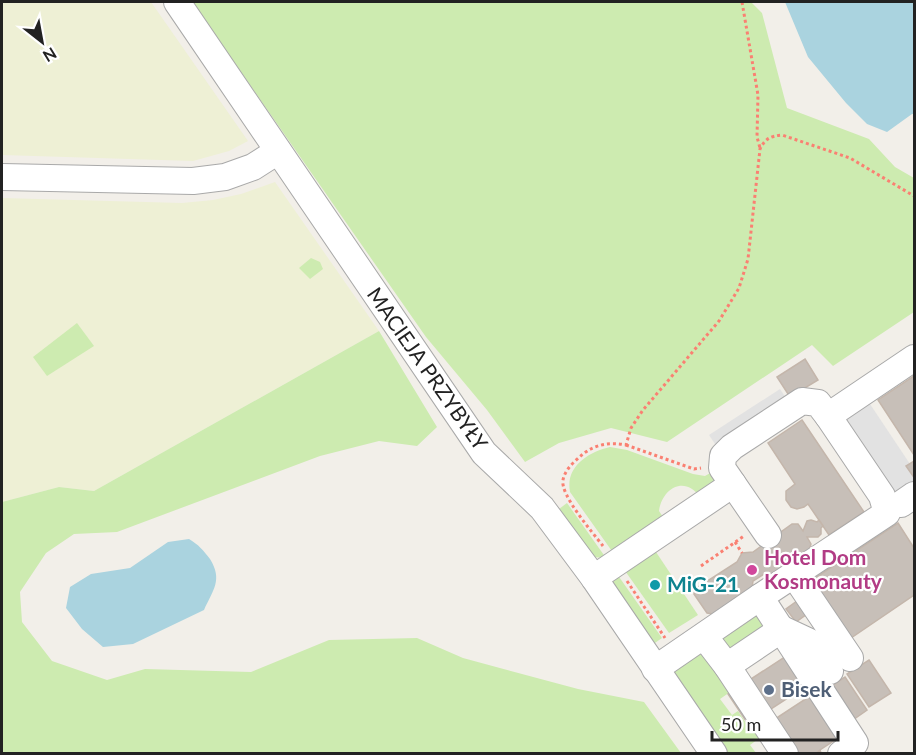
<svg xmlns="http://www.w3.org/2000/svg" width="916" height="755" font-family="Lato,sans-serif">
<rect width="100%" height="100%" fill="#f2efe9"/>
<!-- farmland -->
<g fill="#eef0d5">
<path d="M2 2H151L248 141 229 151 193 161 2 155Z"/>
<path d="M275 182 379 331 94 491 59 487 2 502V198L182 203 213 200 241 194Z"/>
</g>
<!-- grass -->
<g fill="#cdebb0">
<path d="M192 2H751L762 13 787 108 869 139 895 167 914 178V312L833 366 812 345 667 442 611 428 559 443 525 462 487 410 426 337Z"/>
<path d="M311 258 320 262 323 269 310 279 299 268Z"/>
<path d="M77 323 94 346 47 376 33 357Z"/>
<path d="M379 331 437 427 417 446 379 441 320 456 117 532 74 534 46 553 20 592 22 622 52 661 107 680 145 669 251 672 329 640 417 638 463 658 578 689 644 702 681 753H2V502L59 487 94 491Z"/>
<path d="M610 447 627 450 693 474 705 476 712 472 720 483 700 497C685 475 662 488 659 511L665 520 614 554 570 492C565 466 589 452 610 447Z"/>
<path d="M567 503 606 558 592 557 559 509Z"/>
<path d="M654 549 698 615 669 633 623 568Z"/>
<path d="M617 574 662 638 652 645 612 584Z"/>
<path d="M753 613 760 617 765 627 739 648 729 649 722 641V637Z"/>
<path d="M697 654 704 655 733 690 720 699 732 715 738 711 748 726 754 722 761 737 750 745 756 753H728L674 675 676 669Z"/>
</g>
<!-- parking -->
<g fill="#e2e2e2">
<path d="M780 389 788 401 717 447 709 435Z"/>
<path d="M870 404 914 470V483L890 499 841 423Z"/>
</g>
<!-- water -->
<g fill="#aad3df">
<path d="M785 2H914V114H912L887 132 867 124 846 103 808 57Z"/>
<path d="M189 539C199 545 203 550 210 559 223 580 213 590 204 610L133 644 103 647 82 629 66 608 70 587 91 574 130 568 168 542Z"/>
</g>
<!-- building -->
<g fill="#c7bfb8" stroke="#c4b6ab" stroke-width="1.5">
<path d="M805 359 818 380 790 397 777 377Z"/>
<path d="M914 376V455L878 400Z"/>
<path d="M802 420 864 512 829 535 808 504 804 507 797 509 791 507 786 500V491L795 484 768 443Z"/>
<path d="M914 461V474L913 476 906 466Z"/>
<path d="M811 520 817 522 819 520 823 526 821 528V534L818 537H807L811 544 809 550 771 575 764 574 753 581 752 588 713 614 707 613 694 594 695 589 737 562 742 553 753 552 792 524H798L803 531 807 521Z"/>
<path d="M898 523 914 548V595L851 638 812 580Z"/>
<path d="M797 601 807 614 796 622 786 609Z"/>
<path d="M800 647 820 677 748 724 728 694Z"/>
<path d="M869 660 891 693 869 707 847 674Z"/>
<path d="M845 677 867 710 850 722 828 688Z"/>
<path d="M810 696 838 738 820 750 821 753 819 751 815 754H798L775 719Z"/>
</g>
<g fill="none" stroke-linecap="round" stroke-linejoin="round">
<!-- minor casing -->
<g stroke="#a9a9a9" stroke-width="28">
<g id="minor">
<path d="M177 2 484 453 542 508 594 578 714 754"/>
<path d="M2 177 193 181 225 177 253 167 278 151"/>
<path d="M901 504 914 495"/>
<path d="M768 535 722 468 723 456 732 447 802 401 818 403 828 416"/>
<path d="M794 575 850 658"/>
<path d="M594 578 733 484"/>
<path d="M760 597 887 513 882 496 828 416 914 358"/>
<path d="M704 636 727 666 785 754"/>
<path d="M727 666 782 629 812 643 830 671"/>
<path d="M655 669 760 597 855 743 841 754"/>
</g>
</g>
<!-- path -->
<g stroke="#fa8072" stroke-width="3" stroke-dasharray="3 3" stroke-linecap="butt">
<path d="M742 2 758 95 757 137 760 148"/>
<path d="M626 445 694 469 701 468"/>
<path d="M735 542 742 553"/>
<path d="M603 546C593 533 560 495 563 480 565 469 575 461 583 454 596 444 610 442 626 445L631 428 643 410 719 321 739 288 748 259 760 149C765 139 770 136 782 135L850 158 914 196"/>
<path d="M701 566 744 536"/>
<path d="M627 581 665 638"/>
</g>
<!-- minor -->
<use href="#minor" stroke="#fff" stroke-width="26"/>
</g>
<!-- markers -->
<circle fill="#d1479c" stroke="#fff" stroke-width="2" cx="752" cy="570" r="6"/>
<circle fill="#0f9aa8" stroke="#fff" stroke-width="2" cx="655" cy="585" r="6"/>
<circle fill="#5c6f8a" stroke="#fff" stroke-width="2" cx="769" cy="690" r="6"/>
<g text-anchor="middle" stroke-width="4.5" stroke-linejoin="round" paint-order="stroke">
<!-- street labels -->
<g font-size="21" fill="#222" stroke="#fff">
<text transform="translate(427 369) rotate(55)" y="7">MACIEJA PRZYBYŁY</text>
</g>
<!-- hotel labels -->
<g font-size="21" font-weight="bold" fill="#b23c85" stroke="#fff" text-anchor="start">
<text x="764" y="565">Hotel Dom<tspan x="764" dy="24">Kosmonauty</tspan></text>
</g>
<!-- culture labels -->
<g font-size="21" font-weight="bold" fill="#0d838f" stroke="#fff" text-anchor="start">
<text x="667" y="592">MiG-21</text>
</g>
<!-- service labels -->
<g font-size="21" font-weight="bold" fill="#4e5e75" stroke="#fff" text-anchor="start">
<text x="781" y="697">Bisek</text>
</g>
</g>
<!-- border -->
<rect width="916" height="755" fill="none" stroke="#222222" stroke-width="6"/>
<!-- north arrow -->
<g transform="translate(42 42) rotate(149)" stroke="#ffffff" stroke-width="4.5" paint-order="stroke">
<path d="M0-4.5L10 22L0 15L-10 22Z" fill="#222222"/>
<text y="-9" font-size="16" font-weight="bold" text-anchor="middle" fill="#222222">N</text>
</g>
<!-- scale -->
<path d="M712 731v9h126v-9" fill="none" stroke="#222222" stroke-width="3"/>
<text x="721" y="731" font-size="18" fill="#222222" stroke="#ffffff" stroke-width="4.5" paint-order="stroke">50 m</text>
</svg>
